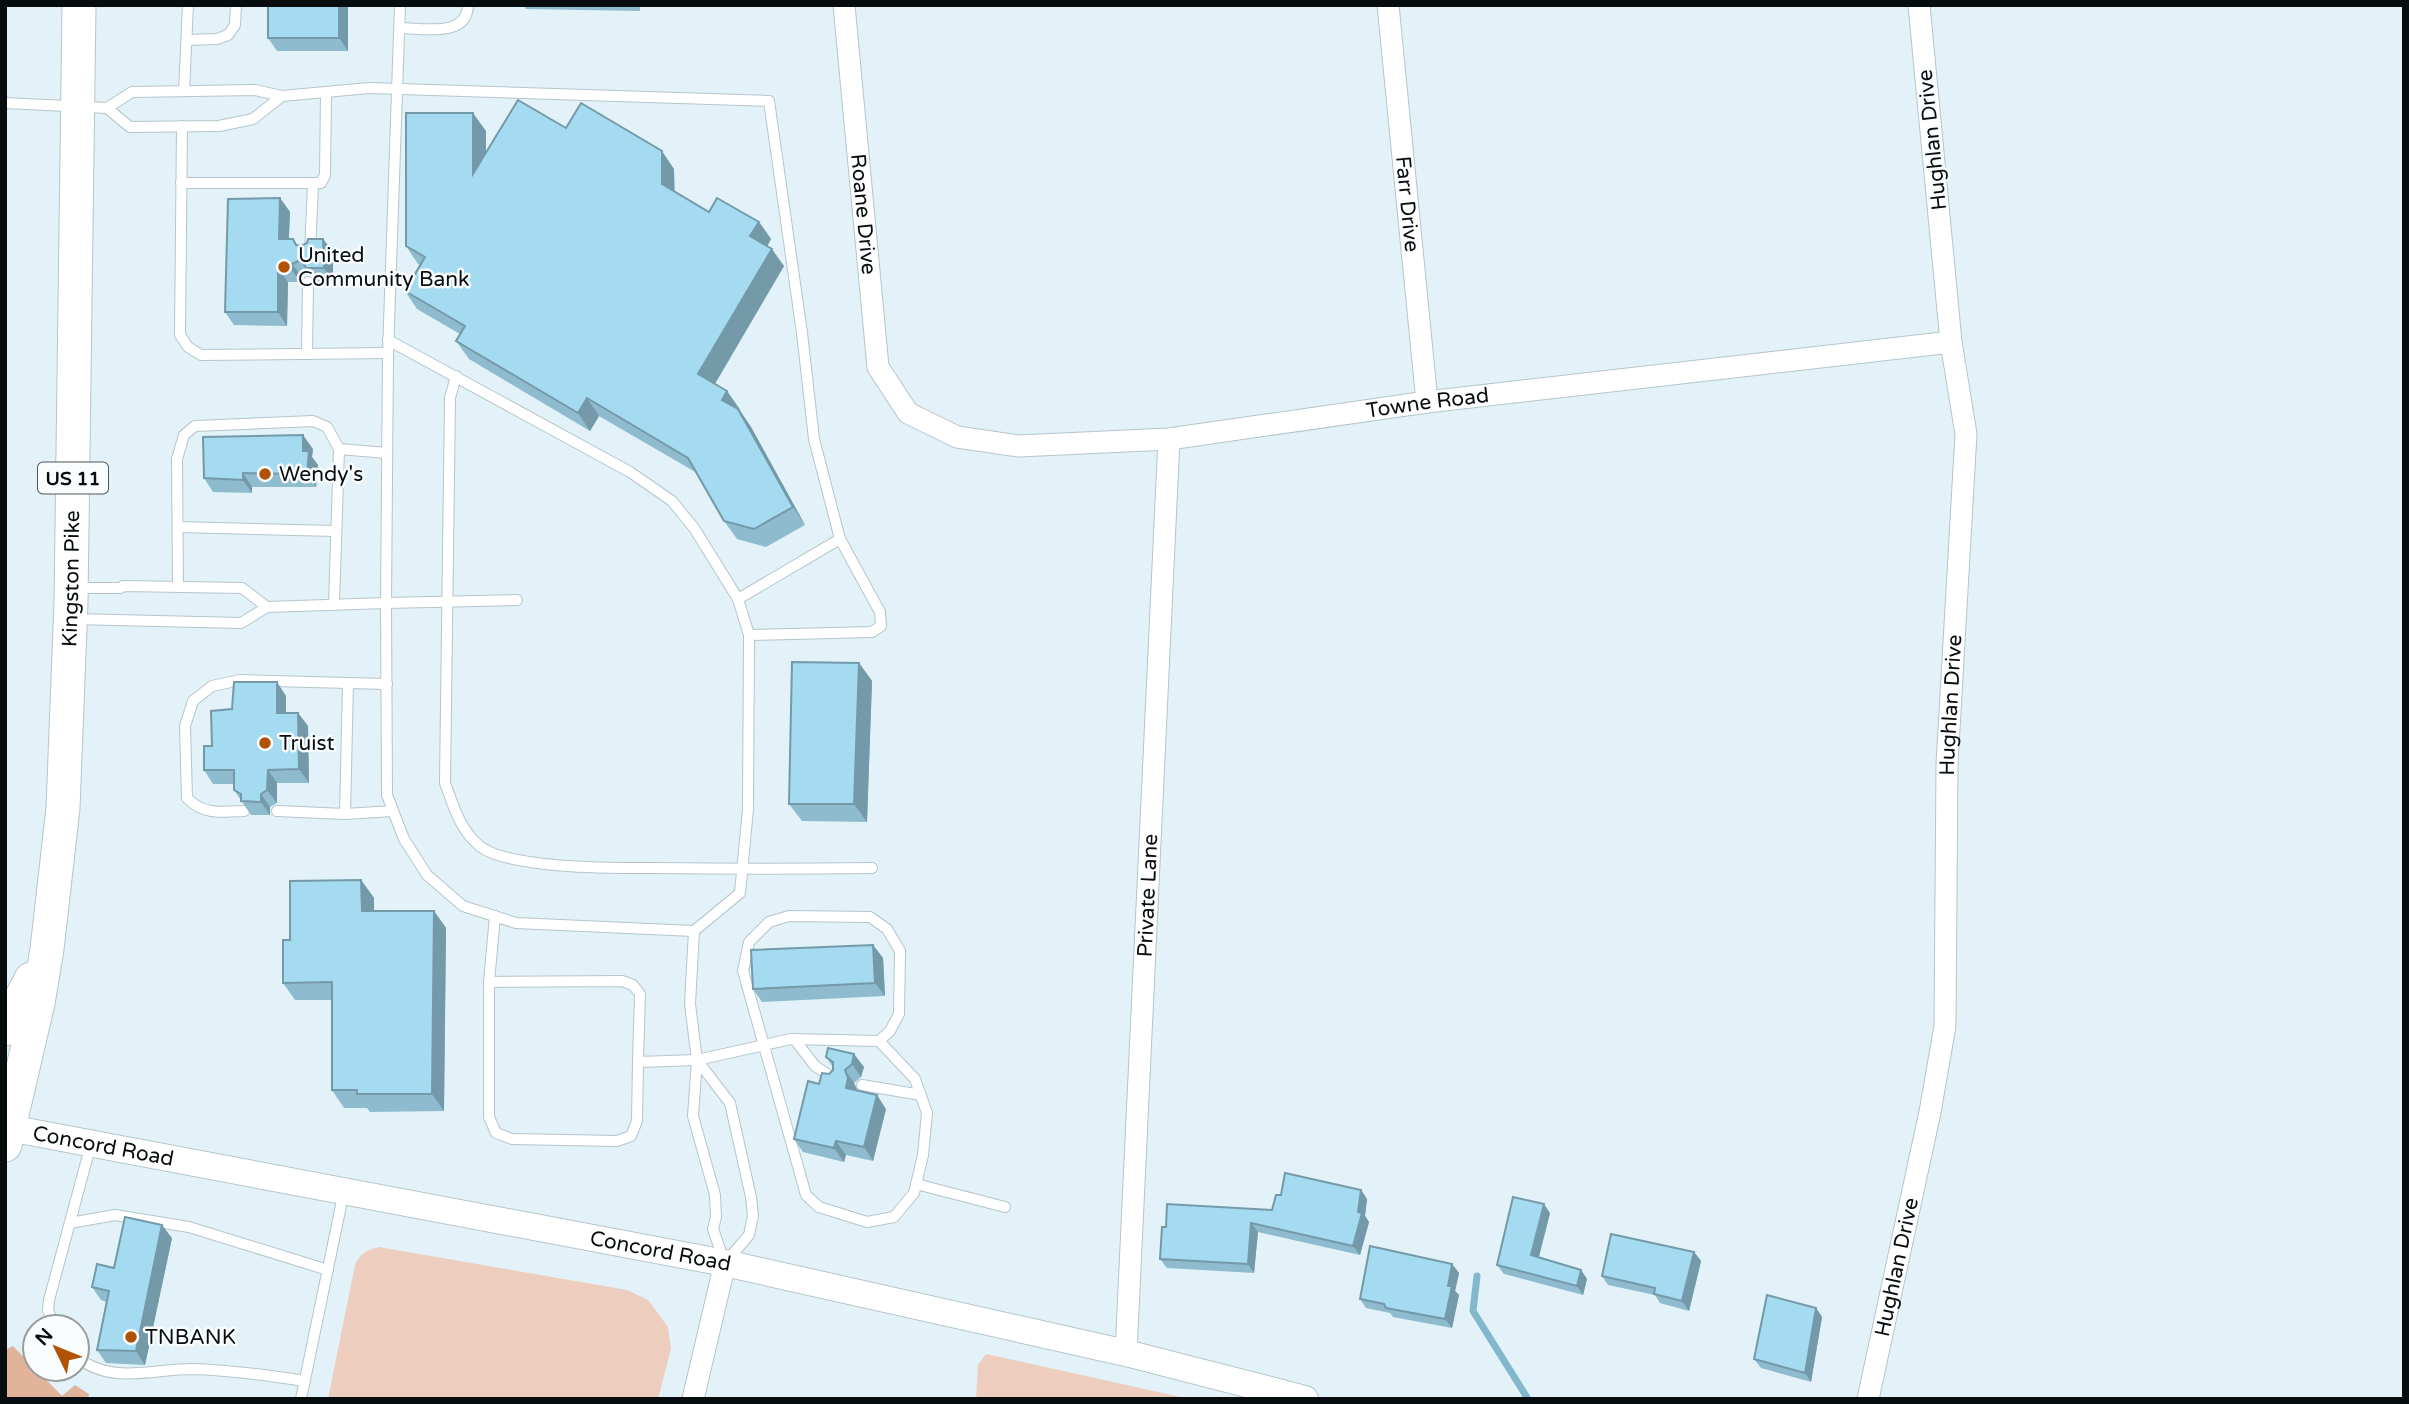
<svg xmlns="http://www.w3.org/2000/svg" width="2409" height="1404" font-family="'Varela Round',sans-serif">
<rect width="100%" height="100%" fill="#e2f2f8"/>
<!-- green -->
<g fill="#edcebe">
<path d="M379 1247 627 1290 648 1300 668 1327 671 1349 658 1399H328L355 1265C360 1253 367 1250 379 1247Z"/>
<path d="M986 1354 1190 1399H976L978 1365Z"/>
</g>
<!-- forest -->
<path fill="#e1b39b" d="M13 1346 62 1396 75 1385 89 1394 88 1399H5V1350Z"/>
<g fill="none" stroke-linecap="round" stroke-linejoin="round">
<!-- stream -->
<path stroke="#83b8cc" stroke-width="7" d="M1477 1276 1473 1311 1528 1399"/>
<!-- service casing -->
<g stroke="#b5c5cb" stroke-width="12">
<g id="service">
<path d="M400 5 388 353 386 603 517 600"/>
<path d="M400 28C423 28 467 38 468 5"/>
<path d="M187 40 217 39 228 35 235 25 236 5"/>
<path d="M184 91 188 5"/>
<path d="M5 103 107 108"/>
<path d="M182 126 180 335 188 347 201 355 388 353"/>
<path d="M181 183H321L325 175 326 93"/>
<path d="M310 252 313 185"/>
<path d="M388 340 630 472 672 501 694 528 738 599"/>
<path d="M307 354 308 282"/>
<path d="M456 376 450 398 445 783C454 807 460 831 481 847 511 869 614 868 654 868 727 869 799 869 872 868"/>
<path d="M339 449 387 453"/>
<path d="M178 527 336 531"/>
<path d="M178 587 177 459 184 435 195 426 313 421 327 427 339 449 334 605"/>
<path d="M267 607 386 603 387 795 404 839 427 875 463 906 516 923 694 931 740 893 748 809 749 635 738 599 840 539 814 439 802 333 769 101 369 88 282 96 255 90 132 92 107 108 130 127 219 126 253 119 282 96"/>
<path d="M73 619 241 623 267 607 242 588 123 586 120 588H76"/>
<path d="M749 635 872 632 881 626 880 612 840 539"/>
<path d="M244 811C222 812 203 815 187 798L185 726 193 701 212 686 240 680 387 684"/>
<path d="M277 811 345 814 393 811"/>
<path d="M345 814 348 683"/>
<path d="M495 916 489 982 622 981 633 985 640 994 638 1062 697 1060 791 1039 879 1041 915 1079 927 1113 923 1155 914 1193 894 1217 867 1222 819 1207 806 1195 743 971 749 942 769 922 789 916 870 917 887 929 900 951 899 1014 890 1031 879 1041"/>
<path d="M694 931 690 1004 697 1060 693 1116 715 1195 716 1217 713 1229 724 1261"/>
<path d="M489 982V1117L496 1133 512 1139 617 1141 631 1136 637 1121 638 1062"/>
<path d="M795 1040 815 1066 836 1080"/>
<path d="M697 1060 730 1103 751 1197 753 1216 749 1235 726 1262"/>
<path d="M862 1085 921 1095"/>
<path d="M916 1184 1005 1207"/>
<path d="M70 1223 115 1215 189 1227 328 1270"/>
<path d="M54 1327 48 1310 49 1300 91 1144"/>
<path d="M77 1357C111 1385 152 1369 192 1369 230 1370 267 1375 305 1381"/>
<path d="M301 1399 344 1191"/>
</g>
</g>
<!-- minor casing -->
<g stroke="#b5c5cb" stroke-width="23">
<g id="minor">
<path id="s1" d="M844 5 878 367 908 413 957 437 1019 446 1169 439 1427 402 1951 342"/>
<path id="s2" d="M1388 5 1427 402"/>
<path id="s3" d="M1126 1353 1169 439"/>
<path d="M693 1399 725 1263"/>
<path id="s4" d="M1868 1399 1930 1112 1945 1026 1947 764 1966 434 1951 342 1919 5"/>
</g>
</g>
<!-- tertiary casing -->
<g stroke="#b5c5cb" stroke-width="28">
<g id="tertiary">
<path id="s5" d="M9 1128 725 1263 1126 1353 1305 1399"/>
</g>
</g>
<!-- primary casing -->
<g stroke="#b5c5cb" stroke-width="35">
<g id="primary">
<path d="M5 1029 31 979"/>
<path id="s6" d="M5 1145 38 1003 47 949 63 808 71 602 79 5"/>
</g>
</g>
<!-- service -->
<use href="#service" stroke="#fff" stroke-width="10"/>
<!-- minor -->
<use href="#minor" stroke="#fff" stroke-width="21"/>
<!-- tertiary -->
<use href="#tertiary" stroke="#fff" stroke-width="26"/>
<!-- primary -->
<use href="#primary" stroke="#fff" stroke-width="33"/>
</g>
<!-- wall -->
<g fill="#8ebcce">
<path d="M348 5V51H277L268 38Z"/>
<path d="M523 5H640V11L526 9Z"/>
<path d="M566 128 674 169V191L709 212 759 222 771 239 767 246 784 266 715 384 727 391 740 409 739 410 751 427 805 525 766 547 737 539 724 521 697 473 599 416 590 431 469 359 456 341 460 334 417 309 405 291 420 265 418 264 406 246 486 131V153Z"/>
<path d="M280 198 290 212 289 239H293L297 245 301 246 323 239 333 252V282H316L311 275 307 274 302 277 300 282H288L287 326 234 325 225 312Z"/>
<path d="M313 449 312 457 318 465 316 487H252V493L213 492 204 478Z"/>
<path d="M859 663 872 681 867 822 802 821 789 804Z"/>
<path d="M286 696V713H298L308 726 309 783H277V803L270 807V815H251L234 790V784H213L204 770 232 709Z"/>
<path d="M361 880 374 898V911H434L446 928 444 1111 370 1112 367 1108H344L332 1090V1000H295L283 983 290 940Z"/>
<path d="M873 945 883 958 885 996 762 1002 753 989Z"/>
<path d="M826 1057 864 1067 861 1077 854 1083 857 1091 886 1109 873 1161 846 1155 844 1162 803 1152 794 1139 819 1084 833 1070V1067Z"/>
<path d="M1361 1190 1367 1199 1365 1216 1369 1222 1360 1255 1258 1232 1254 1273 1167 1268 1160 1259 1272 1210Z"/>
<path d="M1550 1213 1539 1257 1581 1270 1587 1279 1583 1295 1504 1274 1497 1265Z"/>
<path d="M172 1238 145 1365 106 1363 97 1350 106 1302 101 1300 92 1287 114 1268Z"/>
<path d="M1694 1252 1701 1261 1689 1311 1660 1303 1655 1295 1608 1285 1602 1276Z"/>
<path d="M1452 1264 1459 1273 1455 1291 1459 1295 1452 1328 1393 1317 1390 1313 1366 1308 1360 1299Z"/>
<path d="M1816 1308 1822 1317 1811 1382 1761 1368 1754 1359Z"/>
</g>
<!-- shaded-wall -->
<g fill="#7499a8">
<path d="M339 5H348V51L339 38Z"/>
<path d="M473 113 486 131V191L473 174Z"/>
<path d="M662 151 674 169 675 202 662 184Z"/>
<path d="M280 198 290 212 288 252 279 239Z"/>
<path d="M759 222 771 239 763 254 750 236Z"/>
<path d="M323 239 333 252V282L324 268Z"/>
<path d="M772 249 784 266 710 392 698 374Z"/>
<path d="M292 264 302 277 300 282 291 269Z"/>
<path d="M278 269 288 282 287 326 278 312Z"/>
<path d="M727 391 751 427 805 525 722 400Z"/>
<path d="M587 398 599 416 590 431 578 413Z"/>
<path d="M303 435 313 449 312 457 318 465 316 487 307 474 303 451Z"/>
<path d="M243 473 252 487V493L243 480Z"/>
<path d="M859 663 872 681 867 822 854 804Z"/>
<path d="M277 682 286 696V726L277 713Z"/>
<path d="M298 713 308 726 309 783 299 769Z"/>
<path d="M268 770 277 783V803L267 790Z"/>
<path d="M261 794 270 807V815L261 802Z"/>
<path d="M361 880 374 898V929L362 911Z"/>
<path d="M434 911 446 928 444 1111 432 1094Z"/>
<path d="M873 945 883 958 885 996 875 983Z"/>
<path d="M854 1054 864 1067 861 1077 852 1064Z"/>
<path d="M845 1070 854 1083 858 1091 846 1088Z"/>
<path d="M877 1095 886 1109 873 1161 864 1147Z"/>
<path d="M836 1141 846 1155 844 1162 834 1148Z"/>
<path d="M1361 1190 1367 1199 1365 1216 1369 1222 1360 1255 1353 1246Z"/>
<path d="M1544 1204 1550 1213 1537 1264 1531 1255Z"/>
<path d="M1251 1223 1258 1232 1254 1273 1248 1264Z"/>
<path d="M162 1225 172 1238 145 1365 136 1351Z"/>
<path d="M1694 1252 1701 1261 1689 1311 1682 1301Z"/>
<path d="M1452 1264 1459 1273 1455 1291 1459 1295 1452 1328 1445 1319 1448 1286Z"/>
<path d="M1581 1270 1587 1279 1583 1295 1577 1286Z"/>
<path d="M1816 1308 1822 1317 1811 1382 1805 1373Z"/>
</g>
<!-- building -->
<g fill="#a5dbf0" stroke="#7499a8" stroke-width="2">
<rect x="268" y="5" width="71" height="33"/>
<path d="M518 100 566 128 581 103 662 151V184L709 212 717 198 759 222 750 236 772 249 698 374 727 391 722 400 738 409 793 507 754 529 724 521 688 458 587 398 578 413 456 341 465 326 405 291 425 257 406 246V113H473V174Z"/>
<path d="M280 198 279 239H293L296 245 301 246 307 243 308 239H323L324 268H306L303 262 298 261 292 264 291 269H278V312H225L228 199Z"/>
<path d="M303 435V451H309L307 474 243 473V480L204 478 203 437Z"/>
<path d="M792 662 859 663 854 804H789Z"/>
<path d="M234 682H277V713H298L299 769 268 770 267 790 261 794V802L241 801V794L234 790V770H204V746H212L211 711 232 709Z"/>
<path d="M361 880 362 911H434L432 1094H357V1090H332V982L283 983V940H290V881Z"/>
<path d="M873 945 875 983 753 989 751 950Z"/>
<path d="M828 1048 854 1054 852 1064 845 1070 848 1078 846 1088 877 1095 864 1147 836 1141 834 1148 794 1139 808 1081 819 1084 822 1073 829 1074 833 1070V1062L826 1057Z"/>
<path d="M1285 1173 1361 1190 1358 1212 1362 1213 1353 1246 1251 1223 1248 1264 1160 1259 1162 1227H1166L1167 1204 1272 1210 1276 1195H1281Z"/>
<path d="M1513 1197 1544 1204 1531 1255 1581 1270 1577 1286 1497 1265Z"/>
<path d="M125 1217 162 1225 136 1351 97 1350 109 1291 92 1287 97 1264 114 1268Z"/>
<path d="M1611 1234 1694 1252 1682 1301 1654 1294 1655 1288 1602 1276Z"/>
<path d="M1370 1246 1452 1264 1448 1286H1452L1445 1319 1386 1308 1384 1304 1360 1299Z"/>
<path d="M1767 1295 1816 1308 1805 1373 1754 1359Z"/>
</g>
<!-- markers -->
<g fill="#b15205" stroke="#f9fdfe" stroke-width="2.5">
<circle cx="284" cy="267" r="7"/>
<circle cx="265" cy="474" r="7"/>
<circle cx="265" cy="743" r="7"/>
<circle cx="131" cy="1337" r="7"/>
</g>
<g text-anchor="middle" stroke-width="5" stroke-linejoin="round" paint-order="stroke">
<!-- shield labels -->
<rect fill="#f9fdfe" stroke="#505456" stroke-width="2" x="38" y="462.5" width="70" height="31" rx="5"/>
<g font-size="19" font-weight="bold" fill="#070c0e">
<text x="73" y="485">US 11</text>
</g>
<!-- street labels -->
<g font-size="21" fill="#070c0e" stroke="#f9fdfe">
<text transform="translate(1932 140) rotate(-96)" y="7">Hughlan Drive</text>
<text dy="7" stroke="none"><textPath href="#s2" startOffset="200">Farr Drive</textPath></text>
<text dy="7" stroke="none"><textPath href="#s1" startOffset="210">Roane Drive</textPath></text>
<text dy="7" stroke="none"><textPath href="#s1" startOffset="947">Towne Road</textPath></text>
<text dy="7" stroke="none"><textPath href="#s6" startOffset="572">Kingston Pike</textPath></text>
<text dy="7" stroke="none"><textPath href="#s4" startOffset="702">Hughlan Drive</textPath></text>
<text dy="7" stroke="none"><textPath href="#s3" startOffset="458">Private Lane</textPath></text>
<text dy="7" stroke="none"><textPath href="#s5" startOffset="96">Concord Road</textPath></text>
<text dy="7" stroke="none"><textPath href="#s5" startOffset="663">Concord Road</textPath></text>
<text dy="7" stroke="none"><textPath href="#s4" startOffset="135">Hughlan Drive</textPath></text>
</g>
<!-- poi labels -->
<g font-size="21" fill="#070c0e" stroke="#f9fdfe" text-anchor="start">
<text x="298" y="262">United<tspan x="298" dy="24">Community Bank</tspan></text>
<text x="279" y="481">Wendy's</text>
<text x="279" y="750">Truist</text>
<text x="145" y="1344">TNBANK</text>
</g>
</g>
<!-- border -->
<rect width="2409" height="1404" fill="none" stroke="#070c0e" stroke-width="14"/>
<!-- north arrow -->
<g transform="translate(56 1348) rotate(313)"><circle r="33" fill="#f9fdfe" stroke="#989d9e" stroke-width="2"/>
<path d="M0-5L12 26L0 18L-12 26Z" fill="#b15205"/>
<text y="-10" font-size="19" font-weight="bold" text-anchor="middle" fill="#070c0e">N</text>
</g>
</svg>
